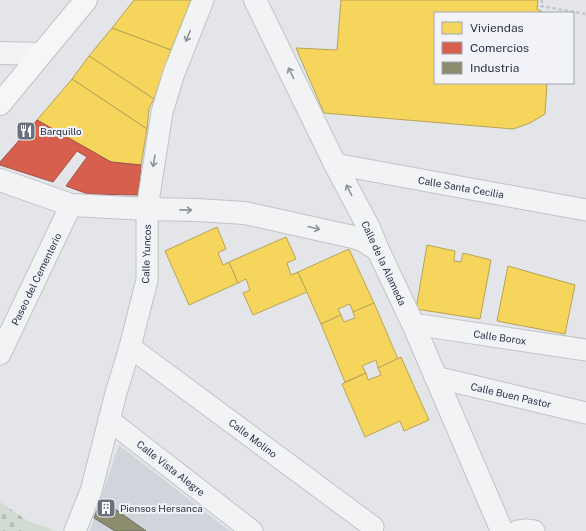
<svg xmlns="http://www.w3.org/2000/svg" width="586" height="531" font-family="'Public Sans',sans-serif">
<defs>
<pattern id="cemetery-stones" width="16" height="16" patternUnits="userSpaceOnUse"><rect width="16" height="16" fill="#d3dcd3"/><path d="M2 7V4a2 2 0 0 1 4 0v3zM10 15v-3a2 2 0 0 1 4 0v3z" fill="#b5bdb6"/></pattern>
</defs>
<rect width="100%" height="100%" fill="#e3e5e8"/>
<!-- built -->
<path fill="#d1d4db" d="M119 445 230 531H90Z"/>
<!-- cemetery -->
<path fill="url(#cemetery-stones)" d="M0 502 28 521 22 531H0Z"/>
<!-- park -->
<path fill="#d3dcd3" d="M28 521 54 530 53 531H22Z"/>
<!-- homes -->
<g fill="#f6d55c" stroke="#b8a454">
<path d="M134 0H191L171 50 112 28Z"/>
<path d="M341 0H538L537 9 544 13H435V83H547L545 114 530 123 513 129 324 113 296 48 337 50Z"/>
<path d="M112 28 171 50 154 99 89 56Z"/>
<path d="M89 56 154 99 149 108 147 129 72 79Z"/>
<path d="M72 79 147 129 141 165 111 162 37 120Z"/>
<path d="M217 227 226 249 218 253 223 265 229 262 238 283 189 305 165 251Z"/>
<path d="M286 237 296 259 287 263 291 275 298 272 307 292 253 315 243 293 250 290 246 279 238 283 229 262Z"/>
<path d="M427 245 455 251 454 261 461 262 463 253 491 260 480 319 416 309Z"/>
<path d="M349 249 374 303 353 312 350 304 338 309 341 315 321 324 298 272Z"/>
<path d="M508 266 575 285 565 334 497 321Z"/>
<path d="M374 303 398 359 378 368 376 360 362 366 366 373 345 382 321 324 341 315 344 322 355 318 353 312Z"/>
<path d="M401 357 429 420 404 431 400 421 365 437 342 384 366 373 368 380 381 375 378 368Z"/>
</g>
<!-- shops -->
<path fill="#d6604d" stroke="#a2524a" d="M37 120 111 162 141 165 138 195 88 194 66 186 87 157 77 151 53 182 0 165V162Z"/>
<!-- industry -->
<path fill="#8c8c6e" stroke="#6e7161" d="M101 499 146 531H115L94 518Z"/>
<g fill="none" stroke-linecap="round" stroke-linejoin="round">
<!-- minor casing -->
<g stroke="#c1c3c6" stroke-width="23">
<g id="minor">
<path d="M335 164 586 210"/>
<path d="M413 324 586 350"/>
<path d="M130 347 373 527 372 531"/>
<path d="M0 354 71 205"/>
<path d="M435 377 586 413"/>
<path d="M109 420 252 531"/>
<path d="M75 531 91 491 116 393 130 347 147 280V209L162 112 174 73 203 0"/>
<path d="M518 531 526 530 534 531"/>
</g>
</g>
<!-- tertiary casing -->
<g stroke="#c1c3c6" stroke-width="24">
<g id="tertiary">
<path d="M255 0 335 164 369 228 378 250 413 324 502 531"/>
<path d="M0 53 41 54"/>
<path d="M0 180 71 205 147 209 197 210 245 213 353 237 364 241 378 250"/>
</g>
</g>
<!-- primary casing -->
<g stroke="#bfc2c6" stroke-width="24">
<path id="primary" d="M0 104 86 0"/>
</g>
<!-- path -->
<path stroke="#c2c3c8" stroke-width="2.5" stroke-dasharray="3 3" stroke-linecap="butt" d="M542 0 541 6 586 14"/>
<!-- minor -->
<use href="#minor" stroke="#f2f3f5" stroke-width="21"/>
<!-- tertiary -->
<use href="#tertiary" stroke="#f2f3f5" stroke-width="22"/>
<!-- primary -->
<use href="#primary" stroke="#f6f6f7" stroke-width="22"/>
</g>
<!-- one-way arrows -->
<defs><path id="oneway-shaft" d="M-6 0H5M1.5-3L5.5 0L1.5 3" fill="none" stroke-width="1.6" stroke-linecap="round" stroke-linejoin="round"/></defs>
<g stroke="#8e929c">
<use href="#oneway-shaft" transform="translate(188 36) rotate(112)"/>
<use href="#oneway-shaft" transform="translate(291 73) rotate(-116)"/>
<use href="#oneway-shaft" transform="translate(154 161) rotate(99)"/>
<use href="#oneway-shaft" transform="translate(349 190) rotate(-117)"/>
<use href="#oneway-shaft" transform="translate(186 210) rotate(1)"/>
<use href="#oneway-shaft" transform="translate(314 228) rotate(14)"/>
</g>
<!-- icons -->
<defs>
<g id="restaurant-square" transform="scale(1)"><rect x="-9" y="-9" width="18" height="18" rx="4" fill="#6a707d" stroke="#f1f3f8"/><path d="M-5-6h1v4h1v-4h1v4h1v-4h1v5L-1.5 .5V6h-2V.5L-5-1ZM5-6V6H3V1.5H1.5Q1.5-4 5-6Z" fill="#fff"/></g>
<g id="building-square" transform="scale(1)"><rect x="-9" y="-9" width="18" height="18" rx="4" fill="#6a707d" stroke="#f1f3f8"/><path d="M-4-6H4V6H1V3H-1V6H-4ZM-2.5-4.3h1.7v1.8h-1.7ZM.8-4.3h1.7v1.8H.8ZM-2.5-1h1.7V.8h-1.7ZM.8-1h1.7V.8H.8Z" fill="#fff"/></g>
</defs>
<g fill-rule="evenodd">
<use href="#restaurant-square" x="26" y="131"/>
<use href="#building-square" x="106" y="508"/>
</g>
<g text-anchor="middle" stroke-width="4" stroke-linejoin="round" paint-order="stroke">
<!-- poi labels -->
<g font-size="10" fill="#293143" stroke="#f1f3f8" text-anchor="start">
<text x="40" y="135">Barquillo</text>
<text x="120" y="512">Piensos Hersanca</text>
</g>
<!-- street labels -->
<g font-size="10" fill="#293143" stroke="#f1f3f8">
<text transform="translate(461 187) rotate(10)" y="4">Calle Santa Cecilia</text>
<text transform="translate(146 254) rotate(-88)" y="4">Calle Yuncos</text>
<text transform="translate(384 263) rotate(65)" y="4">Calle de la Alameda</text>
<text transform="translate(36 279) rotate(-64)" y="4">Paseo del Cementerio</text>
<text transform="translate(500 337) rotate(8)" y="4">Calle Borox</text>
<text transform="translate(511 395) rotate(13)" y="4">Calle Buen Pastor</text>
<text transform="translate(253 438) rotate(37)" y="4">Calle Molino</text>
<text transform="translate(171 468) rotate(38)" y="4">Calle Vista Alegre</text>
</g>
</g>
<!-- legend -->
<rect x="434" y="12" width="140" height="72" fill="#f1f3f8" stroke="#a1a5b0"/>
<rect x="442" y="22" width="20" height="12" fill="#f6d55c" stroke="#a1a5b0"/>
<text x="470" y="32" font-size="12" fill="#293143">Viviendas</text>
<rect x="442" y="42" width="20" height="12" fill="#d6604d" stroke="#a1a5b0"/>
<text x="470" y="52" font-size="12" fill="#293143">Comercios</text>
<rect x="442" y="62" width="20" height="12" fill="#8c8c6e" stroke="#a1a5b0"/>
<text x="470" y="72" font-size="12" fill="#293143">Industria</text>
</svg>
